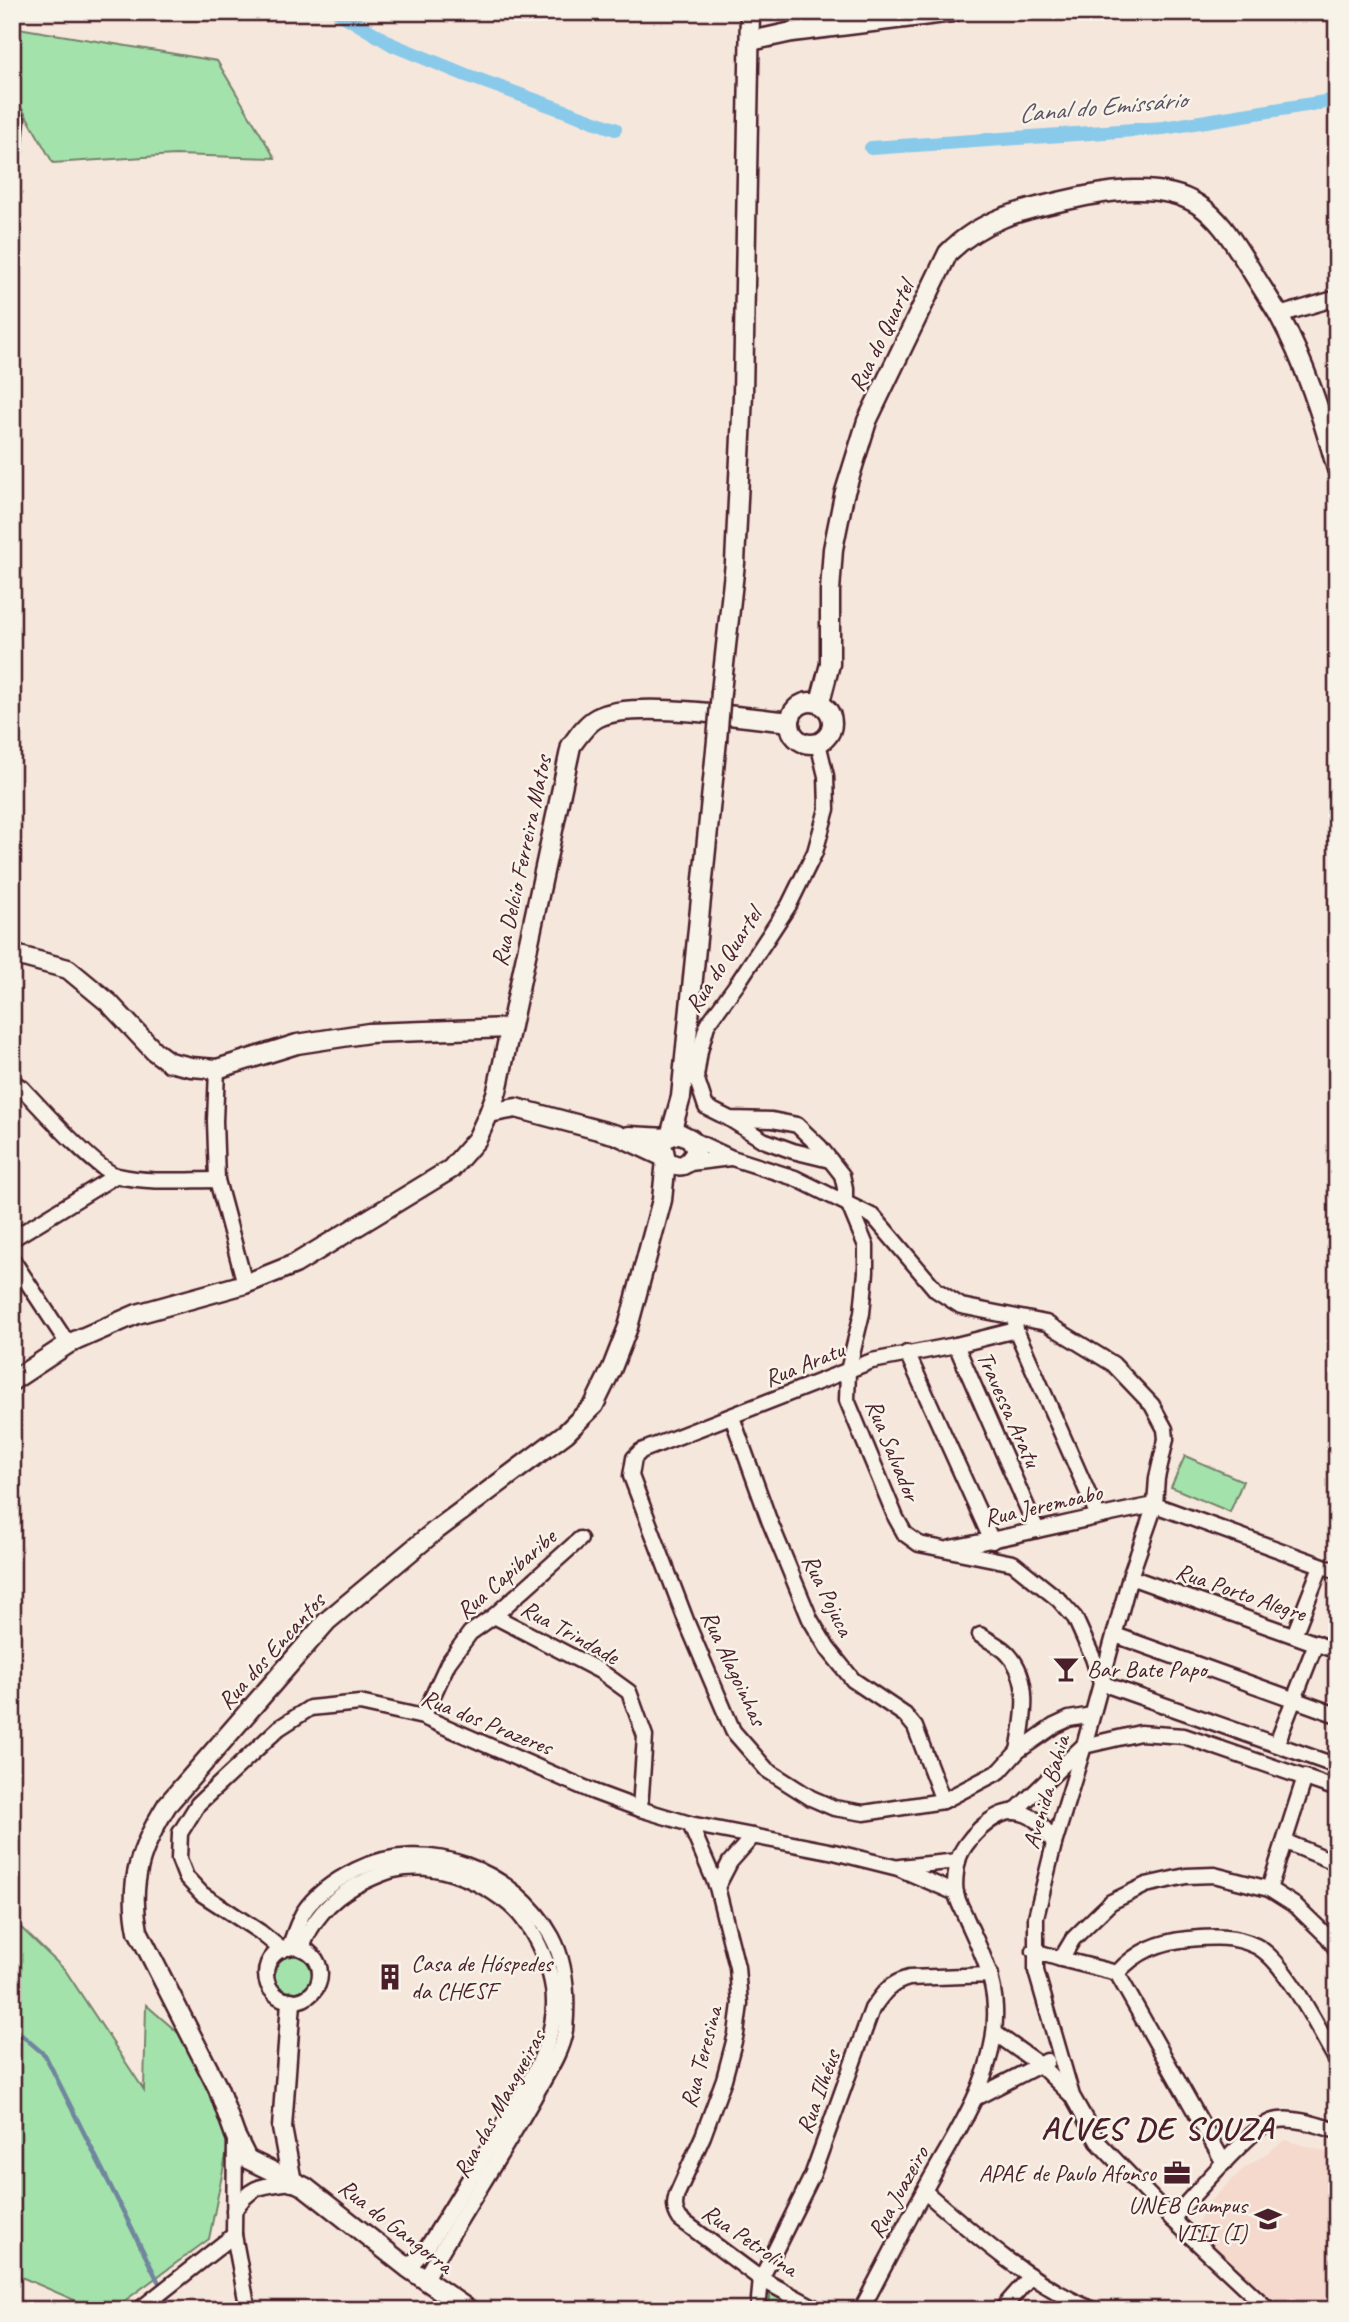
<svg xmlns="http://www.w3.org/2000/svg" width="1349" height="2322" font-family="Caveat,sans-serif">
<rect width="100%" height="100%" fill="#f6e7dc"/>
<filter id="ink" filterUnits="userSpaceOnUse"><feTurbulence type="fractalNoise" baseFrequency=".0143" numOctaves="2"/><feDisplacementMap in="SourceGraphic" scale="14" xChannelSelector="R" yChannelSelector="G"/><feConvolveMatrix kernelMatrix="1 2 1 2 8 2 1 2 1" color-interpolation-filters="sRGB"/></filter>
<g filter="url(#ink)">
<!-- built -->
<path fill="#f5d9cd" d="M1285 2140 1337 2155V2310H1278L1194 2232 1205 2206 1241 2171Z"/>
<!-- green -->
<g fill="#a3e3ab" stroke="#76816b" stroke-width="2">
<path d="M12 27 217 61 275 158 175 155 53 163 23 110 12 102Z"/>
<path d="M1185 1456 1243 1481 1230 1512 1171 1487Z"/>
<path d="M12 1919 65 1970 144 2090 146 2005 183 2037 232 2126 209 2239 112 2310H97L12 2273Z"/>
<circle cx="292" cy="1975" r="24"/>
<path d="M770 2293 806 2310H770Z"/>
</g>
<g fill="none" stroke-linecap="round" stroke-linejoin="round">
<!-- stream -->
<g stroke="#70869e" stroke-width="4.5">
<path d="M12 2027 45 2055 158 2281"/>
<path d="M168 2300 173 2310"/>
</g>
<!-- canal -->
<g stroke="#89caea" stroke-width="14">
<path d="M338 12 393 45 466 75 615 129"/>
<path d="M871 148 1163 128 1337 100"/>
</g>
<!-- minor casing -->
<g stroke="#4a1f2b" stroke-width="19">
<g id="minor">
<path d="M12 112 17 120 12 170"/>
<path d="M1279 315 1337 298"/>
<path d="M818 743 826 776 827 809 815 852 789 905 737 984 707 1025 700 1051 696 1077 706 1107 730 1119 772 1120 797 1125 820 1147 842 1175 845 1188V1202"/>
<path d="M217 1069 215 1121 217 1180 245 1284"/>
<path d="M12 1082 22 1088C39 1106 98 1172 118 1176 149 1183 185 1180 217 1180"/>
<path d="M730 1119 763 1140 793 1151 830 1160"/>
<path d="M691 1139 732 1158 795 1178 874 1217 936 1290 961 1306 1046 1323 1113 1364 1152 1405 1165 1429 1166 1439 1157 1478 1155 1505 1130 1577 1084 1746 1054 1844 1036 1917V1971L1072 2096 1098 2142 1172 2219 1269 2310"/>
<path d="M690 1163 730 1158"/>
<path d="M849 1205 866 1246V1272L862 1313 848 1371 847 1400 896 1518 905 1534 919 1544 1013 1563 1058 1599 1075 1618 1093 1658 1101 1683 1337 1766"/>
<path d="M12 1239 115 1176"/>
<path d="M12 1259 68 1344"/>
<path d="M1015 1321 1016 1330 1098 1516"/>
<path d="M1016 1330 956 1345 872 1361 641 1451 634 1458 631 1476 687 1623 733 1731 767 1770 811 1798 834 1808 864 1813 943 1801 1000 1771 1018 1751 1054 1726 1069 1719 1092 1715"/>
<path d="M956 1345 1037 1530"/>
<path d="M907 1353 992 1541"/>
<path d="M732 1417 769 1520 810 1619 828 1649 853 1680 905 1715 915 1727 943 1801"/>
<path d="M1155 1505 1337 1571"/>
<path d="M951 1548C1019 1535 1087 1518 1155 1505"/>
<path d="M1130 1577 1337 1651"/>
<path d="M494 1616 600 1671 629 1692 645 1736 640 1809"/>
<path d="M980 1635C989 1641 1001 1646 1008 1654 1032 1680 1024 1719 1018 1751"/>
<path d="M1115 1635 1337 1715"/>
<path d="M1294 1635 1321 1566"/>
<path d="M423 1717 448 1663 470 1633 494 1616 580 1539"/>
<path d="M1277 1743 1316 1643"/>
<path d="M1084 1746 1140 1733 1184 1736 1337 1789"/>
<path d="M1014 1812 1083 1746"/>
<path d="M690 1824 717 1887 737 1967 740 2004 736 2034 724 2079 703 2136 677 2194C674 2204 674 2210 680 2219L761 2279 819 2310"/>
<path d="M1286 1842 1337 1863"/>
<path d="M900 1867 958 1861"/>
<path d="M717 1887 730 1862 753 1836"/>
<path d="M1269 1889 1305 1777"/>
<circle cx="293" cy="1974" r="27"/>
<path d="M289 1948C293 1937 297 1924 303 1913 315 1894 336 1880 356 1870 426 1835 515 1870 552 1937 567 1965 568 1999 565 2030 561 2054 545 2076 534 2097 499 2159 460 2218 425 2279"/>
<path d="M302 1949C310 1922 330 1900 355 1886 367 1880 381 1873 394 1870 433 1861 474 1878 504 1900 531 1919 554 1969 554 2002 555 2052 517 2101 492 2142 471 2176 450 2211 428 2246L408 2268"/>
<path d="M282 1950 260 1932 202 1894 186 1877 179 1859 180 1833 198 1804 279 1728 310 1708 360 1703 423 1717 594 1792 640 1809 690 1824 834 1852 898 1868 956 1893"/>
<path d="M1034 1951 1061 1959 1073 1939 1111 1902 1146 1885 1186 1876 1214 1875 1269 1889 1296 1906 1328 1937 1337 1950"/>
<path d="M1061 1959 1117 1973"/>
<path d="M1117 1973C1137 1951 1159 1942 1188 1939 1212 1937 1234 1935 1256 1946 1286 1961 1319 2031 1337 2061"/>
<path d="M1117 1973 1224 2163"/>
<path d="M995 2033 1040 2065 1071 2095"/>
<path d="M977 2097 1047 2061"/>
<path d="M235 2138 234 2235 248 2310"/>
<path d="M924 2191C977 2237 1028 2282 1093 2310"/>
<path d="M234 2211C251 2184 263 2186 292 2182"/>
<path d="M1172 2219C1190 2200 1253 2125 1273 2121 1293 2116 1318 2125 1337 2131"/>
<path d="M139 2310 234 2235"/>
<path d="M758 2310 761 2279 812 2176 872 2009C883 1993 890 1983 909 1978L991 1975"/>
<path d="M861 2310C882 2271 902 2231 923 2193 954 2135 998 2077 995 2008 994 1975 979 1947 966 1918 963 1910 957 1901 956 1893 954 1885 956 1869 958 1861 962 1842 994 1810 1015 1812 1034 1813 1046 1828 1054 1844"/>
<path d="M1001 2310 1030 2277"/>
</g>
</g>
<!-- tertiary casing -->
<g stroke="#4a1f2b" stroke-width="23">
<g id="tertiary">
<path d="M751 41 792 32 953 12"/>
<path d="M721 692 735 563 743 394 750 12"/>
<path d="M820 702 830 664V591L833 549 844 495 867 421 948 253C982 219 1022 210 1067 200 1107 191 1161 181 1197 204 1220 218 1234 243 1248 265 1258 282 1269 298 1279 315 1305 363 1322 416 1337 469"/>
<circle cx="811" cy="723" r="21"/>
<path d="M12 954 68 969 109 1003 154 1051 169 1062 191 1067 217 1069 297 1044 369 1033 509 1028"/>
<path d="M489 1113 516 1108 617 1135 664 1157"/>
<path d="M629 1136 667 1138 679 1133 691 1139 696 1151C688 1166 680 1170 666 1160L664 1151"/>
<path d="M670 1136 681 1097 717 740"/>
<path d="M12 1381 68 1344 137 1314 245 1284 295 1264 451 1169 477 1139 489 1113 497 1091 571 746C578 736 586 724 597 718 631 699 748 718 790 722"/>
<path d="M291 2002 282 2128 292 2182"/>
<path d="M469 2310 408 2268 305 2187 247 2159 235 2135 218 2088 138 1931C128 1881 141 1847 167 1805L327 1621 435 1531 566 1433 594 1405 612 1368 628 1327 662 1200 666 1160"/>
</g>
</g>
<!-- minor -->
<use href="#minor" stroke="#f7f3e8" stroke-width="14"/>
<!-- tertiary -->
<use href="#tertiary" stroke="#f7f3e8" stroke-width="18"/>
<!-- tertiary-bridge casing -->
<g stroke="#4a1f2b" stroke-width="23" stroke-linecap="butt">
<path id="tertiary-bridge" d="M717 740 721 692"/>
</g>
<!-- tertiary-bridge -->
<use href="#tertiary-bridge" stroke="#f7f3e8" stroke-width="18"/>
</g>
</g>
<!-- icons -->
<defs>
<g id="bar-bare" transform="scale(2.1)"><path d="M-6-5H6L.8 .8V4.5H3.5V6h-7V4.5H-.8V.8Z" fill="#4a1f2b" stroke="#f7f3e8" stroke-width="2.5" paint-order="stroke"/></g>
<g id="building-bare" transform="scale(2.1)"><path d="M-4-6H4V6H1V3H-1V6H-4ZM-2.5-4.3h1.7v1.8h-1.7ZM.8-4.3h1.7v1.8H.8ZM-2.5-1h1.7V.8h-1.7ZM.8-1h1.7V.8H.8Z" fill="#4a1f2b" stroke="#f7f3e8" stroke-width="2.5" paint-order="stroke"/></g>
<g id="office-bare" transform="scale(2.1)"><path d="M-6-3h4V-5.5h4V-3h4V5H-6ZM-1-4.5V-3h2v-1.5ZM-6 0V1H6V0Z" fill="#4a1f2b" stroke="#f7f3e8" stroke-width="2.5" paint-order="stroke"/></g>
<g id="school-bare" transform="scale(2.1)"><path d="M0-5L7-2L0 1L-7-2ZM-4 1L0 2.5L4 1V4Q0 6-4 4Z" fill="#4a1f2b" stroke="#f7f3e8" stroke-width="2.5" paint-order="stroke"/></g>
</defs>
<g fill-rule="evenodd">
<use href="#bar-bare" x="1066" y="1669"/>
<use href="#building-bare" x="390" y="1977"/>
<use href="#office-bare" x="1177" y="2173"/>
<use href="#school-bare" x="1268" y="2219"/>
</g>
<g text-anchor="middle" stroke-width="5" stroke-linejoin="round" paint-order="stroke">
<!-- street labels -->
<g font-size="24" fill="#4a1f2b" stroke="#f7f3e8">
<text transform="translate(881 336) rotate(-64)" y="8">Rua do Quartel</text>
<text transform="translate(521 861) rotate(-78)" y="8">Rua Delcio Ferreira Matos</text>
<text transform="translate(723 960) rotate(-57)" y="8">Rua do Quartel</text>
<text transform="translate(804 1364) rotate(-22)" y="8">Rua Aratu</text>
<text transform="translate(1009 1409) rotate(66)" y="8">Travessa Aratu</text>
<text transform="translate(893 1450) rotate(68)" y="8">Rua Salvador</text>
<text transform="translate(1043 1505) rotate(-13)" y="8">Rua Jeremoabo</text>
<text transform="translate(506 1574) rotate(-41)" y="8">Rua Capibaribe</text>
<text transform="translate(1241 1592) rotate(19)" y="8">Rua Porto Alegre</text>
<text transform="translate(828 1595) rotate(64)" y="8">Rua Pojuca</text>
<text transform="translate(570 1632) rotate(29)" y="8">Rua Trindade</text>
<text transform="translate(271 1651) rotate(-48)" y="8">Rua dos Encantos</text>
<text transform="translate(734 1668) rotate(65)" y="8">Rua Alagoinhas</text>
<text transform="translate(487 1722) rotate(22)" y="8">Rua dos Prazeres</text>
<text transform="translate(1046 1792) rotate(-74)" y="8">Avenida Bahia</text>
<text transform="translate(701 2057) rotate(-75)" y="8">Rua Teresina</text>
<text transform="translate(818 2092) rotate(-70)" y="8">Rua Ilhéus</text>
<text transform="translate(499 2104) rotate(-61)" y="8">Rua das Mangueiras</text>
<text transform="translate(898 2192) rotate(-61)" y="8">Rua Juazeiro</text>
<text transform="translate(396 2226) rotate(38)" y="8">Rua do Gangorra</text>
<text transform="translate(750 2240) rotate(34)" y="8">Rua Petrolina</text>
</g>
<!-- poi labels -->
<g font-size="24" fill="#4a1f2b" stroke="#f7f3e8" text-anchor="start">
<text x="1087" y="1677">Bar Bate Papo</text>
<text x="411" y="1971">Casa de Hóspedes<tspan x="411" dy="28">da CHESF</tspan></text>
<text x="1156" y="2181" text-anchor="end">APAE de Paulo Afonso</text>
<text x="1247" y="2213" text-anchor="end">UNEB Campus<tspan x="1247" dy="28">VIII (I)</tspan></text>
</g>
<!-- water labels -->
<g font-size="26" font-style="italic" fill="#5d5264" stroke="#f7f3e8">
<text transform="translate(1102 106) rotate(-5)" y="9">Canal do Emissário</text>
</g>
<!-- district labels -->
<g font-size="32" font-weight="bold" letter-spacing="2" fill="#4a1f2b" stroke="#f7f3e8">
<text x="1158" y="2139">ALVES DE SOUZA</text>
</g>
</g>
<!-- margin -->
<rect width="1349" height="2322" fill="none" stroke="#f7f3e8" stroke-width="42"/>
<rect x="21" y="21" width="1307" height="2280" fill="none" stroke="#4a1f2b" stroke-width="2.5" filter="url(#ink)"/>
</svg>
